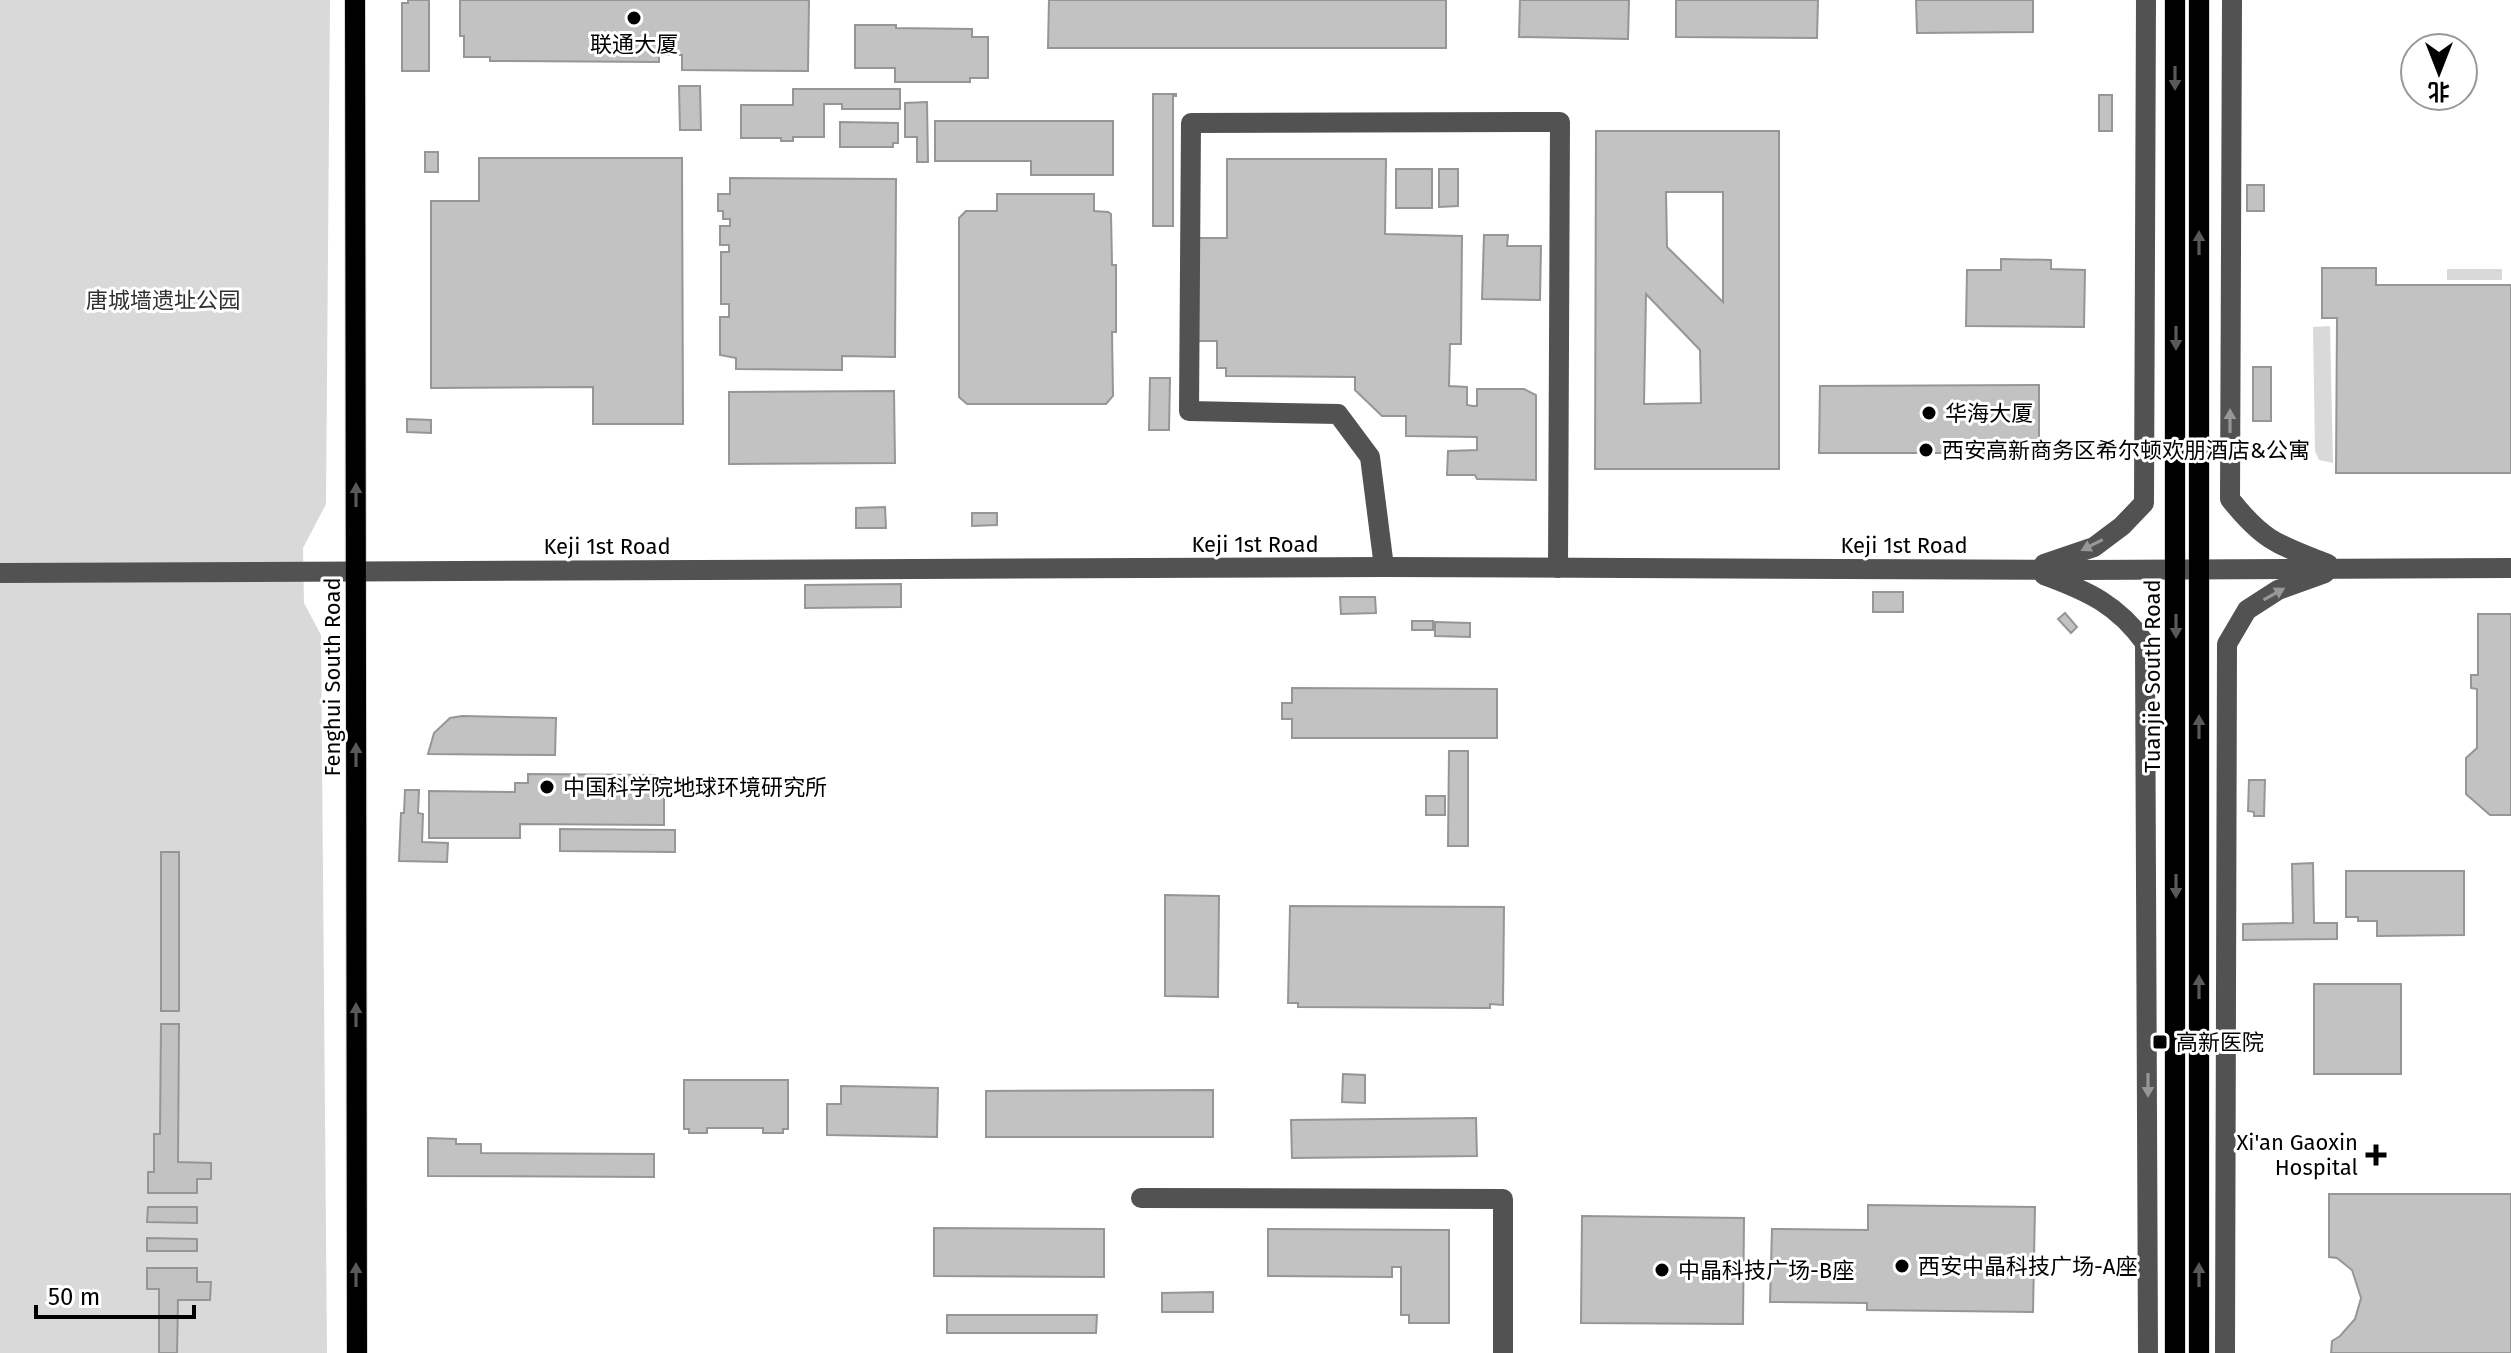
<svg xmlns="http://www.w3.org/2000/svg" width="2511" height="1353" font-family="'Fira Sans','Noto Sans SC',sans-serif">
<rect width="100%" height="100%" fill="#fff"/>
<!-- green -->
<g fill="#d9d9d9">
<path d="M0 0H330L326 504 303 548 304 603 321 635 327 1353H0Z"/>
<rect x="2447" y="269" width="55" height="11"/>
<path d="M2330 326 2333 463 2319 460 2315 451 2313 327Z"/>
</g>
<!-- building -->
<g fill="#c2c2c2" stroke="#969696" stroke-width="2" fill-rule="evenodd">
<path d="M408 0H429V71H402V3H408Z"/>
<path d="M460 0H809L808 71 682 70V55H659V62L490 61V57H464V36H460Z"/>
<path d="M1049 0H1446V48H1048Z"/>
<path d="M1520 0H1629L1628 39 1519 37Z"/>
<path d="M1676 0H1818L1817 38 1676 37Z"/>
<path d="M1916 0H2033V32L1917 33Z"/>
<path d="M855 25H896V28L972 29V37H988V78H970V82H895V68H855Z"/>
<path d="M679 86H700L701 130H680Z"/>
<path d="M793 89H900V109H842V104H824V137H793V141H781V138H741V105H793Z"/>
<path d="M1153 94H1176V96H1173V226H1153Z"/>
<rect x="2099" y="95" width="13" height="36"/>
<path d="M927 102 928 162H917V137H905V103Z"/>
<path d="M935 121H1113V175H1031V161H935Z"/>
<path d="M840 122 898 123V143H893V147H840Z"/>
<path d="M1596 131H1779V469H1595ZM1666 192H1723V302L1667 247ZM1646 294 1700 350 1701 403 1644 404Z"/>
<rect x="425" y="152" width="13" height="20"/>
<path d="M479 158H682L683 424H593V387L431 388V201H479Z"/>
<path d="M1227 159H1386L1385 234 1462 236 1461 344H1450L1449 386 1467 387V405L1473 406H1477V389H1524L1536 395V480L1477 479 1475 475H1447L1448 451 1477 450V437L1406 436V416H1382L1355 390V377L1226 376V368H1217V341H1188V238H1227Z"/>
<rect x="1396" y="169" width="36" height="39"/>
<path d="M1439 169H1458V206L1439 207Z"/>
<path d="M730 178 896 179 895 357 842 356V370L736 369V358L720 355V317H729V304H721V252H729V245H720V226H730V219H723V211H718V194H730Z"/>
<rect x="2247" y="185" width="17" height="26"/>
<path d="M997 194H1094V211L1108 212 1111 214 1112 265H1116V332H1112L1113 396 1106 404H967L959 397V218L966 211H997Z"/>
<path d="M1484 235H1508L1507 246H1541L1540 300 1482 299Z"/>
<path d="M2001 259 2051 260V269L2085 270 2084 327 1966 326 1967 270H2001Z"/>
<path d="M2322 268H2376V285H2511V473H2336L2337 318H2322Z"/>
<rect x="2253" y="367" width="18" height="54"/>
<path d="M1150 378H1170L1169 430H1149Z"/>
<path d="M2039 385V440L2033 450 2025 453H1819L1820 386Z"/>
<path d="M894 391 895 463 729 464V392Z"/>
<path d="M407 419 431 420V433L407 432Z"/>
<path d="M885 507 886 528H856V508Z"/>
<path d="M972 513H997V525L972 526Z"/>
<path d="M901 584V607L805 608V585Z"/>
<rect x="1873" y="592" width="30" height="20"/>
<path d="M1340 597H1375L1376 613 1341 614Z"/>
<path d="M2065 613 2077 627 2071 633 2058 619Z"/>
<path d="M2478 614H2511V815H2490L2466 794V758L2477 748V689L2471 688V675H2478Z"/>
<rect x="1412" y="621" width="21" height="9"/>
<path d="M1435 622 1470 623V637L1435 636Z"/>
<path d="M1292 688 1497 689V738H1292V719H1282V703H1292Z"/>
<path d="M462 716 556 718 555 755 428 754 434 733 450 718Z"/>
<path d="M1449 751H1468V846H1448Z"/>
<path d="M528 774 655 775 654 792H664V825L520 824V838H429V791L515 792V783H528Z"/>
<path d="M2249 780H2265L2264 816H2254V812L2248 811Z"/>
<path d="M405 790H419L418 813 423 814 422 842 448 843 447 862 399 861 401 813H404Z"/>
<rect x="1426" y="796" width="19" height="19"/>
<path d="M560 829 675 830V852L560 851Z"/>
<rect x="161" y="852" width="18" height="159"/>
<path d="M2313 863 2314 923H2337V939L2243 940V924L2293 923 2292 864Z"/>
<path d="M2346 871H2464V935L2377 936V921H2358V917H2346Z"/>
<path d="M1165 895 1219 896 1218 997 1165 996Z"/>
<path d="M1290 906 1504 907 1503 1005 1490 1004V1008L1298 1007V1003H1288Z"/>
<rect x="2314" y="984" width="87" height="90"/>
<path d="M161 1024H179L178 1162 211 1163V1179H197V1193H148V1172H154V1134H160Z"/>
<path d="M1343 1074 1365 1075V1103L1342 1102Z"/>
<path d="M684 1080H788V1129H783V1133H763V1128H707V1133H689V1129H684Z"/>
<path d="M841 1086 938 1088 937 1137 827 1135V1104H841Z"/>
<path d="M1213 1090V1137H986V1091Z"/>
<path d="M1476 1118 1477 1156 1292 1158 1291 1120Z"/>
<path d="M428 1138 456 1139V1144H481V1153L654 1154V1177L428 1176Z"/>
<path d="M2329 1194H2511V1353H2331L2332 1341 2340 1336 2355 1319 2361 1298 2352 1270 2337 1258 2329 1257Z"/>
<path d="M1868 1205 2035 1207 2033 1312 1867 1310V1303L1770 1302 1772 1229 1868 1230Z"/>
<path d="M148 1207H197V1223L147 1222Z"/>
<path d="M1582 1216 1744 1218 1743 1324 1581 1323Z"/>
<path d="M934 1228 1104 1229V1277L934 1276Z"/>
<path d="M1268 1229 1449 1230V1323H1409V1315H1401V1267H1392V1277L1268 1276Z"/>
<path d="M147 1238 197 1239V1251H147Z"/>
<path d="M147 1268H197V1282H211L210 1300H178L177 1353H159V1289H147Z"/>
<path d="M1213 1292V1312H1162V1293Z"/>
<path d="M947 1315H1097L1096 1333H947Z"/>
</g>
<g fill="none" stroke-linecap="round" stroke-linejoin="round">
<!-- major casing -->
<g stroke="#dbdbdb" stroke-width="22">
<g id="major">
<path d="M355 0 357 1353"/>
<path d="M2175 0V1353"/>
<path d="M2199 0V1353"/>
</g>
</g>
<!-- minor -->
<g stroke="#525252" stroke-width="20">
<path d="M2232 0 2230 499C2264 542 2279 545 2328 564"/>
<path d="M2044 564 2094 547 2122 526 2144 503 2146 0"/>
<path d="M1384 567 1370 457 1338 414 1189 411 1191 123 1560 122 1558 568"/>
<path d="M0 573 1384 567 2083 570 2511 568"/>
<path d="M2044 575C2088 591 2118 605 2145 643L2148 1353"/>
<path d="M1141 1198 1503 1199V1353"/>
<path d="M2225 1353 2227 644 2247 610 2278 590 2325 573"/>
</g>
<!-- major -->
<use href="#major" stroke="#000" stroke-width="20"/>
</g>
<!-- one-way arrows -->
<defs><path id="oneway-solid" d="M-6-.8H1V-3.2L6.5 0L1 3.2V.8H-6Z" transform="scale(2)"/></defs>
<g fill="#595959">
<use href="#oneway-solid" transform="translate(2175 78) rotate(90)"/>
<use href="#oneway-solid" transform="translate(2199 243) rotate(-90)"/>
<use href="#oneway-solid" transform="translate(2176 338) rotate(90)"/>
<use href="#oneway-solid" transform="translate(356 495) rotate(-90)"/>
<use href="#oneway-solid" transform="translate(2176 626) rotate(90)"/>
<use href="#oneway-solid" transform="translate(2199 727) rotate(-90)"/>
<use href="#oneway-solid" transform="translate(356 755) rotate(-90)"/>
<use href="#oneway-solid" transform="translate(2176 886) rotate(90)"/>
<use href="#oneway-solid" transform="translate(2199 987) rotate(-90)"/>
<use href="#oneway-solid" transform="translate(356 1015) rotate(-90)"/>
<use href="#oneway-solid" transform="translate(356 1275) rotate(-90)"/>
<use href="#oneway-solid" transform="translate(2199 1275) rotate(-90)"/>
</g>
<g fill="#979797">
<use href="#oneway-solid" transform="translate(2230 421) rotate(-90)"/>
<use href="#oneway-solid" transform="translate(2092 545) rotate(153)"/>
<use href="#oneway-solid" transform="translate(2274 594) rotate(-29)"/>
<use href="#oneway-solid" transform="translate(2148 1085) rotate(90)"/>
</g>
<!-- markers -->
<g fill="#000" stroke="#fff" stroke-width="3">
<circle cx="634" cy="18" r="8"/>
<circle cx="1929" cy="413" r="8"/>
<circle cx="1926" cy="450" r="8"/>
<circle cx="547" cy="787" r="8"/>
<rect x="2152" y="1034" width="16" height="16" rx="4"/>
<path d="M2372 1143h8v8h8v8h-8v8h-8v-8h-8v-8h8z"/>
<circle cx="1902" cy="1266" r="8"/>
<circle cx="1662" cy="1270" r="8"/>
</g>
<g text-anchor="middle" stroke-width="6" stroke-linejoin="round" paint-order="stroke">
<!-- poi labels -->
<g font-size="22" fill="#000" stroke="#fff" text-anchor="start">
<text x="634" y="52" text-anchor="middle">联通大厦</text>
<text x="1945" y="421">华海大厦</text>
<text x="1942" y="458">西安高新商务区希尔顿欢朋酒店&amp;公寓</text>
<text x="563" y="795">中国科学院地球环境研究所</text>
<text x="2176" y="1050">高新医院</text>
<text x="2358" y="1150" text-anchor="end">Xi'an Gaoxin<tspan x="2358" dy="25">Hospital</tspan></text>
<text x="1918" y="1274">西安中晶科技广场-A座</text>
<text x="1678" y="1278">中晶科技广场-B座</text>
</g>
<!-- park labels -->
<g font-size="22" fill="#303030" stroke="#fff">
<text x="163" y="308">唐城墙遗址公园</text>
</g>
<!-- street labels -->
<g font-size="22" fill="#000" stroke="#fff">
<text x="1255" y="552">Keji 1st Road</text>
<text x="1904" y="553">Keji 1st Road</text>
<text x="607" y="554">Keji 1st Road</text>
<text transform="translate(2152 676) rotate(-90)" y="8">Tuanjie South Road</text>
<text transform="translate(332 677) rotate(-90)" y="8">Fenghui South Road</text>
</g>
</g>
<!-- north arrow -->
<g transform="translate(2439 72) rotate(180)"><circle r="38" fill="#ffffff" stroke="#999999" stroke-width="2"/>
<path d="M0-6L14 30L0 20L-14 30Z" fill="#000000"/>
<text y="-12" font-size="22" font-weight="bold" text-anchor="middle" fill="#000000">北</text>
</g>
<!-- scale -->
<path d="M36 1305v12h158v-12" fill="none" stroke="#000000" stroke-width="4"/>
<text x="48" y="1305" font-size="24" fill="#000000" stroke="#ffffff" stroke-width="6" paint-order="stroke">50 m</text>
</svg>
